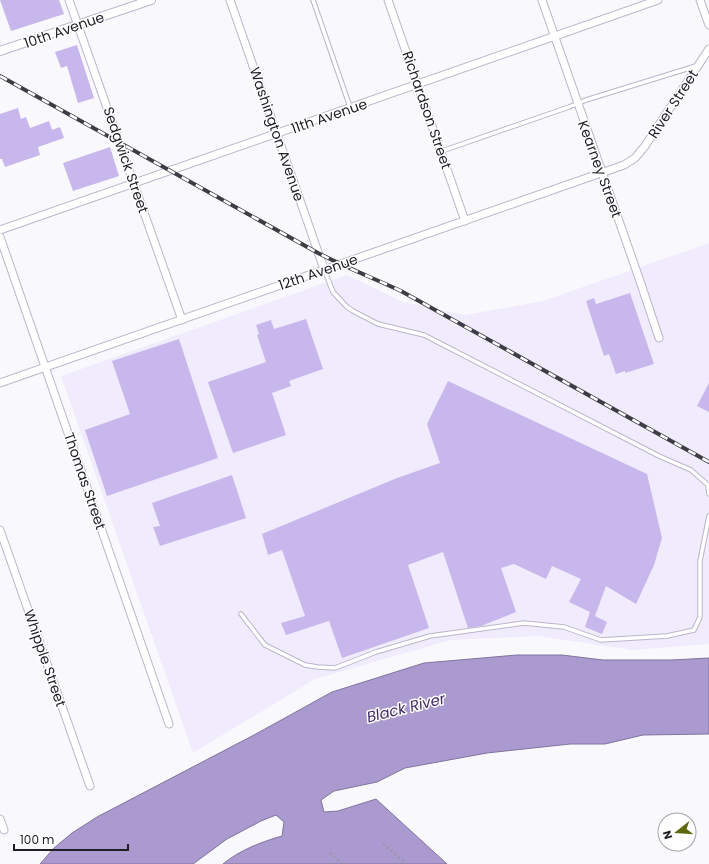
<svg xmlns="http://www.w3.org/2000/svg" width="709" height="864" font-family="Poppins,sans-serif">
<rect width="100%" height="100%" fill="#f9f8fd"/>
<!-- built -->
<path fill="#f0ecfd" d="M709 243V644L632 650 538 636 451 640 315 679 193 753 61 376 347 275 403 302 465 315 543 301Z"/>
<!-- water -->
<path fill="#aa9acf" stroke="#80749c" d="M517 655H562L603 660H671L709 658V734L643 735 605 744H570L487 753 405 768 377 782 334 791 321 800 324 812 338 811 376 799 447 864H223C240 850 261 842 282 836L284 822 276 815 261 821 227 839 193 864H40L54 848 72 833 97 817 254 735 332 692 424 663Z"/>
<!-- building -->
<g fill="#c7b7ed">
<path d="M0 0H59L64 14 11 31Z"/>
<path d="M77 45 94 98 78 103 67 66 61 68 55 52Z"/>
<path d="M18 108 21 119 26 117 30 128 49 121 52 130 60 127 64 138 38 147 40 155 5 167 2 159H0V114Z"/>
<path d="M110 147 119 176 73 191 63 163Z"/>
<path d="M630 293 654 364 625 373V371L616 374 609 354 604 356 586 301 594 298 596 304Z"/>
<path d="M306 319 323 369 289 381 291 386 272 393 286 435 233 453 208 382 266 362 257 335 259 334 256 325 271 320 274 329Z"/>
<path d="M179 339 218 458 107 496 85 430 130 414 112 361Z"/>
<path d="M448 381 647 474 662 538 654 565 636 604 606 586 595 616 607 622 602 634 585 627 590 612 569 602 581 579 552 566 546 579 514 564 501 568 516 612 481 626 468 628 443 552 408 565 429 628 342 658 329 621 286 635 281 623 305 616 282 550 268 555 262 534 397 478 440 463 427 424Z"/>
<path d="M709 383V412L697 406Z"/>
<path d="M232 475 246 518 160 546 153 527 160 526 152 503Z"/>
</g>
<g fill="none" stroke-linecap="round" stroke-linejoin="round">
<!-- service casing -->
<g stroke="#bbb5ca" stroke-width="5.5">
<g id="service">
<path d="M313 0 350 107"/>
<path d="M442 151 569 107 586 100 696 66"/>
<path d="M324 269 333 292 347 307 353 311 378 324 424 335 659 456 691 470 708 485 709 494"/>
<path d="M241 614 265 645 305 665 318 667 335 668 376 652 430 636 524 623 564 627 601 640 667 636 694 630 700 617V561L709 516"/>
</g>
</g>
<!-- minor casing -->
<g stroke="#bbb5ca" stroke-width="9">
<g id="minor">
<path d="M69 0 182 320"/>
<path d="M230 0 324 269"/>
<path d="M388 0 465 221"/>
<path d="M542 0 641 284 659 338"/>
<path d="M700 0 709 25"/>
<path d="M0 230 658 0"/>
<path d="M0 237 169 724"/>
<path d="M0 383 624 165 635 158 645 146 709 49"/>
<path d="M0 530 90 786"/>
<path d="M0 819 4 830"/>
</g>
</g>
<!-- tertiary casing -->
<g stroke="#bbb5ca" stroke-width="10">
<path id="tertiary" d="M0 51 151 0"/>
</g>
<!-- path -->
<g stroke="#949399" stroke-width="1.5" stroke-dasharray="2 3" stroke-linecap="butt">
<path d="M383 844 407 864"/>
<path d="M330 853 343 864"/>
</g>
<!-- service -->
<use href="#service" stroke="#fff" stroke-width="3.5"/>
<!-- minor -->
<use href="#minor" stroke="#fff" stroke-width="7"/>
<!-- tertiary -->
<use href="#tertiary" stroke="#fff" stroke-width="8"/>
<!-- rail casing -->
<g stroke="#3e3c44" stroke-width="4">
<path id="rail" d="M0 76 318 253C345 267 373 278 401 291L709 462"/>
</g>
<!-- rail -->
<use href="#rail" stroke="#fff" stroke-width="2.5" stroke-dasharray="8" stroke-linecap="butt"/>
</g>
<g text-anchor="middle" stroke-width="3" stroke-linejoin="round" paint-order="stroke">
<!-- street labels -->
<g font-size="14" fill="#1f1d25" stroke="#fff">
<text transform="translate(64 30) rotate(-19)" y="5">10th Avenue</text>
<text transform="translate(673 104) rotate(-57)" y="5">River Street</text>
<text transform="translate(427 110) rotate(71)" y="5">Richardson Street</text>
<text transform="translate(329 116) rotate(-19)" y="5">11th Avenue</text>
<text transform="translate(277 134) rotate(71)" y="5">Washington Avenue</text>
<text transform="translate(126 160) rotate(71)" y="5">Sedgwick Street</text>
<text transform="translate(600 169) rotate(70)" y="5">Kearney Street</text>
<text transform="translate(318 272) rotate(-19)" y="5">12th Avenue</text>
<text transform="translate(85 481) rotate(71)" y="5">Thomas Street</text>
<text transform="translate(45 658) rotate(71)" y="5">Whipple Street</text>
</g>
<!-- water labels -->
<g font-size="15" font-style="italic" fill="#422a6a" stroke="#fff">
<text transform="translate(406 708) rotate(-14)" y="5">Black River</text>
</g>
</g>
<!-- north arrow -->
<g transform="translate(677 832) rotate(253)"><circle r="19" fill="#ffffff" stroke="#a5a5a8"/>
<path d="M0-3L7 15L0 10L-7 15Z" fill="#5d680d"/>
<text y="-6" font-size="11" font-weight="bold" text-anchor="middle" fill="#1f1d25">N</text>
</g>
<!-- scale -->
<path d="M14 844v6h114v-6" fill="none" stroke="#1f1d25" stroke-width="2"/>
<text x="20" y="844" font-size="12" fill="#1f1d25" stroke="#ffffff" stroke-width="3" paint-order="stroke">100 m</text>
</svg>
